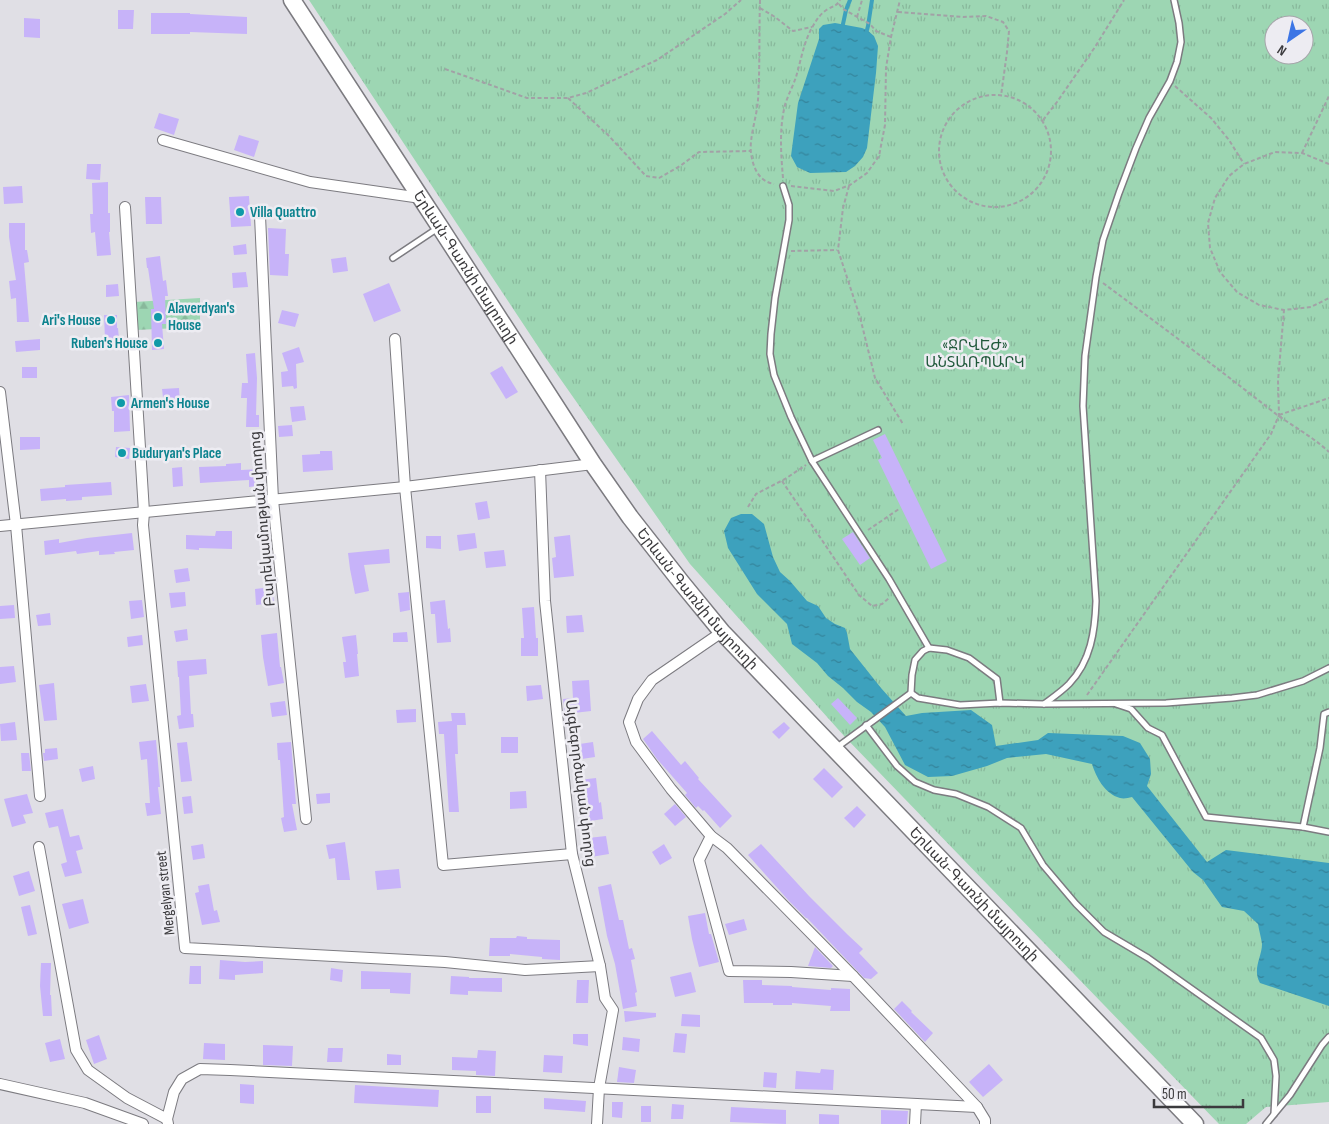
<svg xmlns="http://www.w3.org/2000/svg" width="1329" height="1124" font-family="'Sofia Sans Condensed','Noto Sans Armenian',sans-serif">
<defs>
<pattern id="forest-firs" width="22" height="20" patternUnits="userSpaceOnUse" patternTransform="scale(1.25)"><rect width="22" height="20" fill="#9dd6b3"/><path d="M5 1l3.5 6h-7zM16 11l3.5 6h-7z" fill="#88b89b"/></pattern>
<pattern id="park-tufts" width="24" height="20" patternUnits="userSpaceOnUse" patternTransform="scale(1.25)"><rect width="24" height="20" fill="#9dd6b3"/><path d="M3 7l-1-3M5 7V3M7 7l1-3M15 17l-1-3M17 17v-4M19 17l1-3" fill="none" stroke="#88b89b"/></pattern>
<pattern id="water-ripples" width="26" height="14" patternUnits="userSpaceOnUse" patternTransform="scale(1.25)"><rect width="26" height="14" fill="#3da1bd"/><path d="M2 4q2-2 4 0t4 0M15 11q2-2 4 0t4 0" fill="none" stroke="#34849b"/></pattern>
</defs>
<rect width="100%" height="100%" fill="#e0dfe5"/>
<!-- forest -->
<path fill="url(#forest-firs)" d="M200 298V327L136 330 134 302Z"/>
<!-- park -->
<path fill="url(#park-tufts)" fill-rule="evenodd" d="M309 0H1329V1102L1266 1107 1246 1124H1219L845 737 690 564 545 357ZM1274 25H1304V55H1274Z"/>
<!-- water -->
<g fill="url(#water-ripples)">
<path d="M835 23 862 28 867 30 874 36 878 46 876 73 867 148 863 157 855 166 846 172 810 173 797 167 791 156 798 103 819 39V29L823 25Z"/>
<path d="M741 514H752L764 524 773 557 780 572 790 581 807 601 818 606 826 618 835 624 845 628 847 633 850 649 881 688 906 716 922 713 971 710 992 725 996 746 1038 740 1048 733 1123 736 1140 743 1150 759 1151 774 1147 786 1207 862 1226 850 1329 863V1006L1260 983C1252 969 1262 957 1262 944 1261 937 1259 930 1258 924L1244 911 1222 907 1203 880 1193 872 1132 797C1128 798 1124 799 1120 798 1105 794 1096 777 1092 764L1046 754 1007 758 987 766 952 776 928 777 905 765 885 727 871 712 857 702 843 688 828 676 817 663 792 644 787 624 757 594 728 548 724 531 731 518Z"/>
</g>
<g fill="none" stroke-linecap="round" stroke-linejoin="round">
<!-- stream -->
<g stroke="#3da1bd" stroke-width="4">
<path d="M843 24 846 10 850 0"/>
<path d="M867 30 868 26 872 0"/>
</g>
</g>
<!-- building -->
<g fill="#c7b3f9">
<path d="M118 10H134L133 29H118Z"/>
<path d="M151 13H190V14L247 17V34L190 32V34H151Z"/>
<path d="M24 18 40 19V38L24 37Z"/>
<path d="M159 113 179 119 174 135 154 128Z"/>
<path d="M239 135 259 141 254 157 234 150Z"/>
<path d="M87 164H101L100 180 86 179Z"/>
<path d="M108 182V213H110V232H109L111 255 97 256 95 232 91 233 90 214H93L92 183Z"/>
<path d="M22 186 23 203 4 204 3 187Z"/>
<path d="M249 196 251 226 231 227 229 197Z"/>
<path d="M145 197H161L162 224H146Z"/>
<path d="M9 223H25V250H27L29 262 24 263 29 322H17L16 298 11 299 9 281 16 280 9 237Z"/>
<path d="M268 228 286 229 285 254H289L288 276 270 275Z"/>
<path d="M246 244 247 254 234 255 233 246Z"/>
<path d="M160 256 163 281 166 280 168 296H165L166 324H162L164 349 152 350 151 309H154L148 268H147L146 258Z"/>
<path d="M346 257 348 271 333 273 331 259Z"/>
<path d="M246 272 248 287 233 288 232 273Z"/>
<path d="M389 283 401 311 374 322 363 294Z"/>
<path d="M118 284 119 296 106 297V285Z"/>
<path d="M282 310 299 314 295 327 278 323Z"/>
<path d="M104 315H117V328H118L119 339 105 340Z"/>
<path d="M40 339V350L16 352 15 341Z"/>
<path d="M299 347 304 362 296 364 297 388 294 389 293 386 282 387 281 372 288 371 282 353Z"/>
<path d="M255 353 257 378 256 415H259V427H246L247 398H241L242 383H248L246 354Z"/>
<path d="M502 366 518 392 506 399 490 373Z"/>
<rect x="22" y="367" width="15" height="11"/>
<path d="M179 388 180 404 164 406 162 389Z"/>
<path d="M129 395 130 431 114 432V411H112L111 397Z"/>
<path d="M304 406 306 420 292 422 290 407Z"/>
<path d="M292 425 293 436 279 437 278 426Z"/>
<path d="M885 434 947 561 931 569 878 460 882 458 873 440Z"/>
<path d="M20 437H40V449L20 450Z"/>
<path d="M116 447 130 448 129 459 115 457Z"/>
<path d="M320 451H332L333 470 303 472 302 455 320 454Z"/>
<path d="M241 463V470L259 469 260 486 249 487V480L200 483 199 467 226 466V464Z"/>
<path d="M182 467 183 486 173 487 172 468Z"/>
<path d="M111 482 112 495 82 497V500L66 501V499L41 501 40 489 65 487V485Z"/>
<path d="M487 501 490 518 478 520 475 503Z"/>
<path d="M216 531H232V549L199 548V550L186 549V535L215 536Z"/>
<path d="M853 532 870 558 860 565 842 539Z"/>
<path d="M132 533 134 550 114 552 115 554 99 555V551L77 554 76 551 45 555 44 541 59 539V543L87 538Z"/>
<path d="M475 533 477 548 459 551 457 535Z"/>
<path d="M570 535 574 576 554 578 552 558 556 557 554 537Z"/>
<path d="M426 536H441V549L426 548Z"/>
<path d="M389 549 390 563 364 565 369 591 355 594 350 569 348 553Z"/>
<path d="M504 550 506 566 486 568 484 552Z"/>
<path d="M188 568 190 581 176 583 174 570Z"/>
<path d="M272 587 274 603 256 605 255 589Z"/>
<path d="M185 592 186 606 171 608 169 593Z"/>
<path d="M409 592 410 610 400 612 398 593Z"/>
<path d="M142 600 144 617 131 619 129 601Z"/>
<path d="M445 600 448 629 450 628 451 642 437 643 435 614H431L430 602Z"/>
<path d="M14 605 15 618 0 619V606Z"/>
<path d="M534 607 536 638H538V656H521V638H524L522 608Z"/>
<path d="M50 613 51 625 38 626 36 615Z"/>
<path d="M582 615 584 632 567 633 566 616Z"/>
<path d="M187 629 188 640 176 642 174 631Z"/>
<path d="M407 632 408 642H393V633Z"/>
<path d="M277 633 280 667H281L284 683 268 686 263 657 261 635Z"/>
<path d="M142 635 143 645 128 647 127 637Z"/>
<path d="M356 635 358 654H357L359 676 345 678 343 662H346L342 637Z"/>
<path d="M206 659 207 674 189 676 191 714H193L194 727 179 729 177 716 181 715 179 677H178L177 661Z"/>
<path d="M14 666 16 682 0 684V667Z"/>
<path d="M589 680 591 711 565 714 563 699 573 698 572 681Z"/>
<path d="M54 683 57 720 44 721 39 685Z"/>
<path d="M146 684 149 701 132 703 130 686Z"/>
<path d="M541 685 543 699 527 701 526 686Z"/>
<path d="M838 698 857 718 850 725 831 704Z"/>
<path d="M285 701 287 715 272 717 270 703Z"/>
<path d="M416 709V722L397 723 396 710Z"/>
<path d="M451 713H465L466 725H457L458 754H455L459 812H449L444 734H439L438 722 452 721Z"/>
<path d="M15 722 17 740 1 741 0 724Z"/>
<path d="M784 722 790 728 779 739 772 732Z"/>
<path d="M652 731 681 765 685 761 699 778 698 779 732 816 720 828 704 810 703 811 698 806 696 808 685 795 687 793 657 759 643 739Z"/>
<rect x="501" y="737" width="17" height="16"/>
<path d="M156 740 160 787H158L161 814 147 816 145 803H150L147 759 141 760 139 742Z"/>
<path d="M187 742 192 781 181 782 177 743Z"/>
<path d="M291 742 296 804H292L297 830 284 832 281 818 284 817 280 760H278L277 743Z"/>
<path d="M593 742 595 757 575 760 573 745Z"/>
<path d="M57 748 58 759 44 761 43 753H45V749Z"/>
<path d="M21 753H29L31 771H22Z"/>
<path d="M93 766 95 779 82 782 79 769Z"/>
<path d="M824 768 843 787 832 798 813 779Z"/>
<path d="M596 778 599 803 601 802 603 819 584 822 579 780Z"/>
<path d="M526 791 527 808 510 809V792Z"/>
<path d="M330 793V803L317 804 316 794Z"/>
<path d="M27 794 33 813 23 815 26 823 12 827 4 799Z"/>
<path d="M191 796 193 813 184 814 182 797Z"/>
<path d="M675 804 686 817 675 826 664 814Z"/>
<path d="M857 806 866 815 854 828 844 818Z"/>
<path d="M63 809 70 837 79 835 83 849 76 851 82 873 65 877 61 864 67 862 58 826 49 828 45 813Z"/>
<path d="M606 836 609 854 591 857 588 838Z"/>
<path d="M345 842 350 880H337L335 858 329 859 326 845Z"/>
<path d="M203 844 205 858 193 860 191 846Z"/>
<path d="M664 844 672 858 660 865 652 852Z"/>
<path d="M761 844 809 896 848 935 863 949 859 953 878 973 871 979 864 978 807 918H806L789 901 748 855Z"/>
<path d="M399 869 401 888 377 890 375 871Z"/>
<path d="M29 871 35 891 19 896 13 876Z"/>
<path d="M209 884 214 911 217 910 220 922 202 925 195 893 199 892 198 886Z"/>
<path d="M611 884 619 920H623L629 949 632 948 635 959 631 960 637 992 635 993 637 1006 623 1009 615 964 607 936 598 887Z"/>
<path d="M83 899 89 923 69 929 62 904Z"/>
<path d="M30 905 37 934 28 936 21 907Z"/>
<path d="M705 913 709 934H711L719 962 699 967 692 939 688 916Z"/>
<path d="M744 919 747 930 729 935 725 924Z"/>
<path d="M517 936 527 937V939L560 940V960L542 959V957L510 954V956H489L490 938H516Z"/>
<path d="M815 947 833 966 831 968 808 966Z"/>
<path d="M220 960 245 962 263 961V973L235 975V980L219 979Z"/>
<path d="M41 963H51L50 995H51L52 1016H43L40 986Z"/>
<path d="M190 966H201V984H189Z"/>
<path d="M331 968 343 970 342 982 330 980Z"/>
<path d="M361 971 411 973 410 994 390 993V989H361Z"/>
<path d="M691 972 696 992 675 997 670 977Z"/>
<path d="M451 976 469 977V978H502V992L468 991V995L450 994Z"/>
<path d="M577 980H589L588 1003H576Z"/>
<path d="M743 980H762V985L792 986V987L831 990V988L850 989V1011H830L831 1006 792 1003V1005H773V1003H744Z"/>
<path d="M902 1001 912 1011 911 1012 933 1033 925 1042 894 1009Z"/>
<path d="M624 1011 656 1013V1017L625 1022Z"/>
<path d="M682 1014 700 1015V1027L681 1026Z"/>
<path d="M675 1033 687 1034 685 1053 673 1052Z"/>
<path d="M573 1034H588V1046L573 1044Z"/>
<path d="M99 1035 107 1059 94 1064 86 1040Z"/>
<path d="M623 1037 640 1039 639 1052 622 1050Z"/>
<path d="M60 1039 65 1059 50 1062 45 1043Z"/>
<path d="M204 1043 225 1044V1060L203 1059Z"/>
<path d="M263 1045 293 1046 292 1066 263 1065Z"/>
<path d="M328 1048H343L342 1062H327Z"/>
<path d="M478 1050 496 1051 495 1076 476 1075V1071L452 1070V1057L477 1058Z"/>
<path d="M387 1054 401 1055V1065H387Z"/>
<path d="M544 1055 563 1056 562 1073 543 1072Z"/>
<path d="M989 1064 1003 1080 983 1097 969 1082Z"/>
<path d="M619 1067 636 1070 634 1083 617 1082Z"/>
<path d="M821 1069 834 1070 833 1090 795 1089 796 1071 820 1073Z"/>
<path d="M764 1072 777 1073 776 1088 763 1087Z"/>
<path d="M240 1084 254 1085V1104L240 1103Z"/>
<path d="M355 1085 439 1090 438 1107 354 1103Z"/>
<rect x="476" y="1096" width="15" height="17"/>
<path d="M544 1098 586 1101 585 1112 544 1109Z"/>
<path d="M612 1102H623L622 1118 612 1117Z"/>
<path d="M672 1104 684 1105 683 1119H671Z"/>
<rect x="641" y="1106" width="10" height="16"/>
<path d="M731 1107 786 1110V1124L730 1122Z"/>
<path d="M881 1110 908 1111 907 1124H881Z"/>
<path d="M819 1114 839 1115V1124H819Z"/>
</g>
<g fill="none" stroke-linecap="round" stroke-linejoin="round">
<!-- service casing -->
<g stroke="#7c7b80" stroke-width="8">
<g id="service">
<path d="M783 186 789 205V220L775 298 771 334 770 354 774 375 791 417 812 461 889 579 929 648"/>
<path d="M393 258 438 228"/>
<path d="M812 461 878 430"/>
<path d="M911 693 912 675 915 660 923 651 929 648 947 650 969 658 997 679 1000 703"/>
<path d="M1044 704C1052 698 1061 692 1069 684 1091 661 1095 631 1096 601L1083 406 1085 356 1096 277 1103 240 1119 193 1136 148 1149 118 1170 81 1177 62 1181 42 1179 23 1174 0"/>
<path d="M1116 704 1131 709 1148 728 1162 735 1206 817 1303 827 1329 832"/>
<path d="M866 725 897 766 915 782 934 790 956 794 988 807 1021 828 1043 865 1076 904 1104 932 1148 958 1261 1038 1274 1060 1276 1076 1274 1114"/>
<path d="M836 748 911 693 918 698 960 705 1000 703 1044 704 1166 703 1232 698 1257 695 1303 681 1329 668"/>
<path d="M1303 827 1320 748 1324 714 1329 712"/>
<path d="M1266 1124 1290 1095 1322 1045 1329 1037"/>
</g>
</g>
<!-- minor casing -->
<g stroke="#7c7b80" stroke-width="12">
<g id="minor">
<path d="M163 140 310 182 421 198"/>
<path d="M125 207 144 512 143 525 185 948 445 962 525 970 600 966"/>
<path d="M260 216 273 500 306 819"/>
<path d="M395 339 405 487 443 865 572 854"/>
<path d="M0 392 16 525 40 796"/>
<path d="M540 470 545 601 572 854 600 966 605 998 613 1010 599 1088 597 1124"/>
<path d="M0 526 405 487 593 464"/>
<path d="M722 632 652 680 638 699 629 722 636 742 671 789 711 836 727 848 853 976 977 1107 985 1120V1124"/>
<path d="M711 836 699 860 729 971 791 972 853 976"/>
<path d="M39 847 76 1050 88 1070 127 1098 167 1119"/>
<path d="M0 1084 85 1103 143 1124"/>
<path d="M168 1124 167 1119 174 1092 182 1079 200 1069 230 1070 977 1107"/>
<path d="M915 1124 916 1104"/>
</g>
</g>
<!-- primary casing -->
<g stroke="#7c7b80" stroke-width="19">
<g id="primary">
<path id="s1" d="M292 0 421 198 440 227 593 464 630 517 681 582 722 632 1195 1124"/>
</g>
</g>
<!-- path -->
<g stroke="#a2a1a6" stroke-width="2" stroke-dasharray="4 2.5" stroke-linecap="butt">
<path d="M760 0C759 33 760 67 758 100 757 116 749 138 751 153 753 167 758 181 774 184"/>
<path d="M839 4 843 9 870 24 876 31 891 37"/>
<path d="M760 8 775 17 793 31 812 27"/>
<path d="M898 12 963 17 986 16 1003 22 1009 31 1007 52 1001 96"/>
<path d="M857 17 862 0"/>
<path d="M445 69 499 88 527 98H568L586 93 657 60 725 14 741 0"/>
<path d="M1175 86 1211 118 1229 140 1244 164"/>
<circle cx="995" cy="151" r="56"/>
<path d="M568 98 608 135 646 176 659 178 680 166 699 152 750 151"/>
<path d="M1043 120 1057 102 1095 47 1124 0"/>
<path d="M1302 153 1329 96"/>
<path d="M1329 164 1302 153 1275 152 1244 164 1229 176 1215 198 1208 223 1210 248 1220 272 1237 292 1259 305 1284 310 1311 307 1329 298"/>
<path d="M783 178C781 154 779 129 785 105 788 95 793 86 796 77 801 60 804 41 813 26 817 19 821 13 828 9 833 6 837 6 840 0"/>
<path d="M791 186 834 191 850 185 867 173 879 156 885 125 886 68 891 37 900 0"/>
<path d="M849 186 843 208 838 250 860 317 875 378 903 424"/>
<path d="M791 251 837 250"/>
<path d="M1103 283C1161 326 1219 369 1276 414 1294 427 1313 437 1329 452"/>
<path d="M1279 415 1329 398"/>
<path d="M782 481 859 595 872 606 882 604 889 598"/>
<path d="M748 507 756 494 785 479 806 465"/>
<path d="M868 530 899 509"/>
<path d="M1087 695 1271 434 1279 415 1278 381 1284 310"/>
</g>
<!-- service -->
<use href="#service" stroke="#fff" stroke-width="5"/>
<!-- minor -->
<use href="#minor" stroke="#fff" stroke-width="10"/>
<!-- primary -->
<use href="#primary" stroke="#fff" stroke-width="16"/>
</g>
<!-- markers -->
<g fill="#0f9aa8" stroke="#edecf2" stroke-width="2">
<circle cx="240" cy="212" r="5"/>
<circle cx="158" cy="317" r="5"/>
<circle cx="111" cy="320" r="5"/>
<circle cx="158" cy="343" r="5"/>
<circle cx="121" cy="403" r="5"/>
<circle cx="122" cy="453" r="5"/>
</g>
<g text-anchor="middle" stroke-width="5" stroke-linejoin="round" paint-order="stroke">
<!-- culture labels -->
<g font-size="15" font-weight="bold" fill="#0d838f" stroke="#edecf2" text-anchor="start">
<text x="250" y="217">Villa Quattro</text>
<text x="168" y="313">Alaverdyan's<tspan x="168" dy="17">House</tspan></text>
<text x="101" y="325" text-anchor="end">Ari's House</text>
<text x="148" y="348" text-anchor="end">Ruben's House</text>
<text x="131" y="408">Armen's House</text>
<text x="132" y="458">Buduryan's Place</text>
</g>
<!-- street labels -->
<g font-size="15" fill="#3b3a3d" stroke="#edecf2">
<text dy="5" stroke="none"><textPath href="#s1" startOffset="319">Երևան-Գառնի մայրուղի</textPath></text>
<text transform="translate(262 519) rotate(-95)" y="5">Բարեկամության փողոց</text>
<text dy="5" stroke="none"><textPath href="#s1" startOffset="724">Երևան-Գառնի մայրուղի</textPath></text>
<text transform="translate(581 783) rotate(83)" y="5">Այգեգործական փողոց</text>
<text transform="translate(165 893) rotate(-96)" y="5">Mergelyan street</text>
<text dy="5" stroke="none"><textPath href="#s1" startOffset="1129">Երևան-Գառնի մայրուղի</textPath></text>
</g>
<!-- park labels -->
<g font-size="15" fill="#1f583a" stroke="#edecf2">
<text x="975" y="350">«ՋՐՎԵԺ»<tspan x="975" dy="17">ԱՆՏԱՌՊԱՐԿ</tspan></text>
</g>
</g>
<!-- north arrow -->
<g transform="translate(1289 40) rotate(214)"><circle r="24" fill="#edecf2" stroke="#a6a5aa"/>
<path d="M0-4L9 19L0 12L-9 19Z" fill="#3c75e5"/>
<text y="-8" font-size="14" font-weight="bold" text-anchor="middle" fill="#3b3a3d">N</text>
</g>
<!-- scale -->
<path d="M1154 1099v8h89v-8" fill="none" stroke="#3b3a3d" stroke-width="2.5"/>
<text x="1162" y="1099" font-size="15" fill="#3b3a3d" stroke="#edecf2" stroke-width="4" paint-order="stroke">50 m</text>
</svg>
